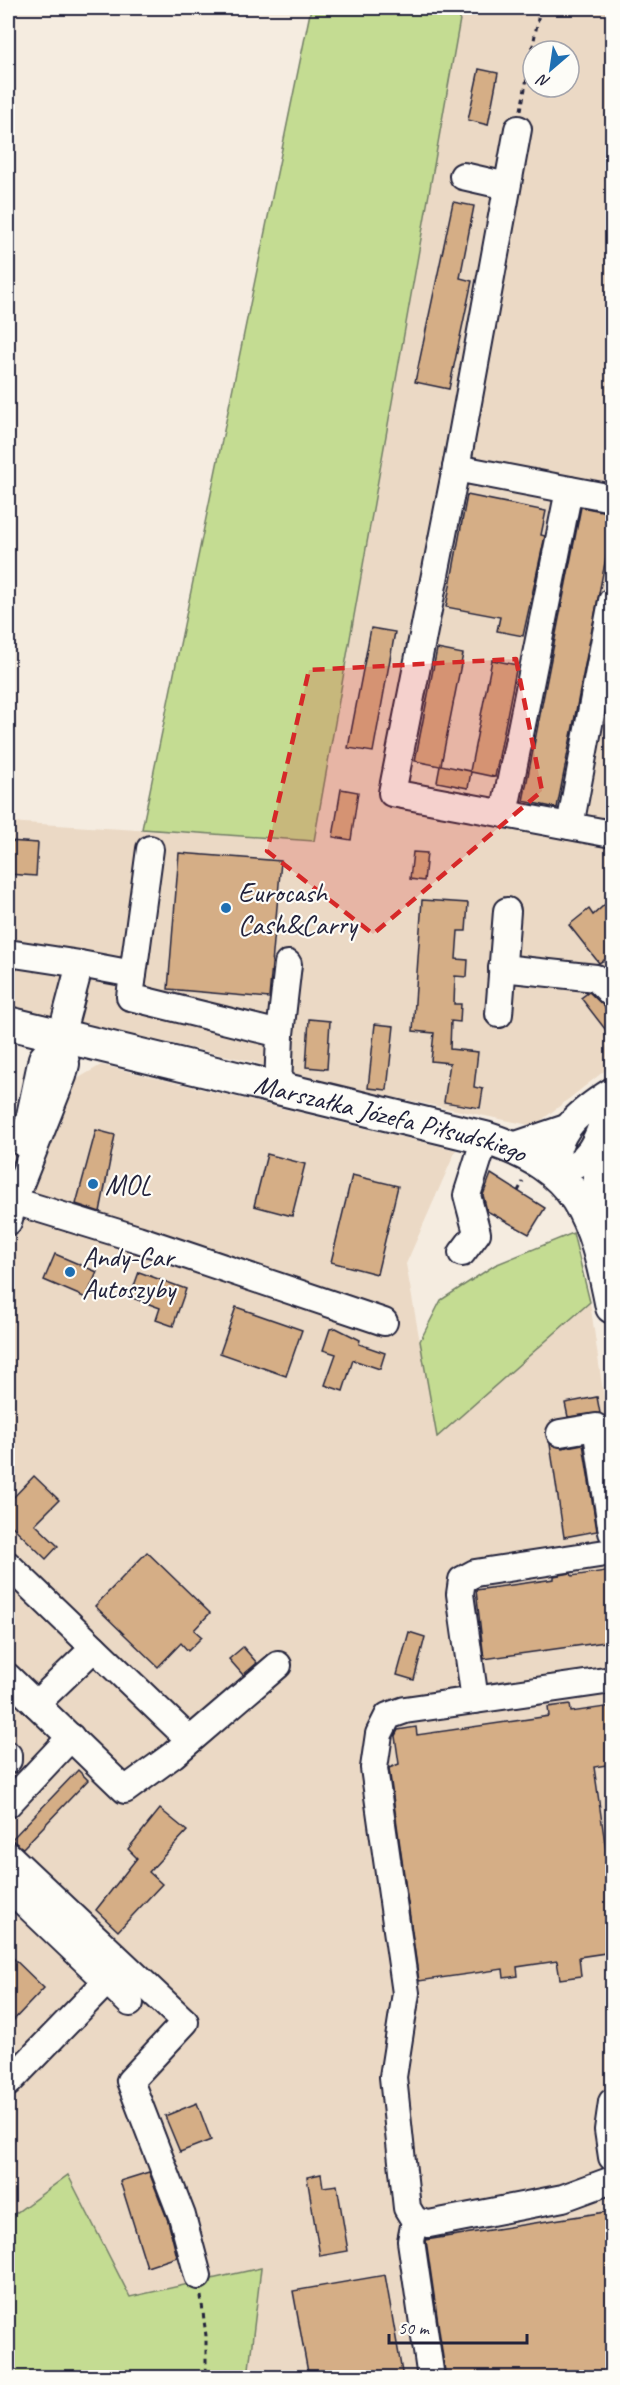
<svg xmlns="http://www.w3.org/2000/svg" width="620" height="2385" font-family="Caveat,sans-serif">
<rect width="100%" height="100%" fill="#f5ece0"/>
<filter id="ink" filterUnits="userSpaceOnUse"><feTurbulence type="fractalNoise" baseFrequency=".0167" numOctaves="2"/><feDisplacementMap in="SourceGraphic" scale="12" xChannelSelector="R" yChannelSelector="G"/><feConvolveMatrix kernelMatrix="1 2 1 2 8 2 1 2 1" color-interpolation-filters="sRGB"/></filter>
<g filter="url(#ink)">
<!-- built -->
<g fill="#ebd9c5" fill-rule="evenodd">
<path d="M462 8H612V1065L534 1126 304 1079 254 1062 8 1007V822L314 841ZM533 51H569V87H533Z"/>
<path d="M101 1065 456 1150 406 1264 437 1437 590 1302 612 1454V2377H248L260 2268 130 2297 68 2175 8 2219V1263L58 1111 77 1079Z"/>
</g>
<!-- green -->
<g fill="#c4dc92" stroke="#737f66" stroke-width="1.5">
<path d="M311 8H462L314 841 142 829Z"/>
<path d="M573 1233 590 1302 437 1437 420 1341 441 1300 495 1265Z"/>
<path d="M68 2175 130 2297 261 2268 248 2377H8V2219Z"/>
</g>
<!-- building -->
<g fill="#d5ae86" stroke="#22223b" stroke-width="1.5">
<path d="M479 69 498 73 488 125 468 120Z"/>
<path d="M453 202 474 206 460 278 472 281 449 389 415 382Z"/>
<path d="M467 495 546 511 541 535 545 536 523 636 497 631 500 617 446 607Z"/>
<path d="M581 507 612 513V527L557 808 523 801Z"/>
<path d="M371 628 395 632 373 752 348 748Z"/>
<path d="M437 649 463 654 441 765 470 771 492 660 517 665 495 777 471 772 468 788 437 782 440 766 415 761Z"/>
<path d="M341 789 358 792 351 840 333 837Z"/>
<path d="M8 841 38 843 36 876 8 874Z"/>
<path d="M413 852 427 853 424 881 410 879Z"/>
<path d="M179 853 281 861 269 998 168 989Z"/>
<path d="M612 898V970L604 960 599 963 569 925 589 909 593 915Z"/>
<path d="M422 900 468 903 466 931H458L456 959 468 960 467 977 455 976 454 1004H461L460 1022 451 1021 450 1049 478 1052 474 1087 483 1089 480 1108 444 1102 450 1063 431 1061 434 1033 413 1031Z"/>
<path d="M589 992 612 1014V1038L581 998Z"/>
<path d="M309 1019 330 1021 327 1069 306 1067Z"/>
<path d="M375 1024 394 1026 387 1090 368 1088Z"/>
<path d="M96 1130 115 1135 100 1212 76 1204Z"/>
<path d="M267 1154 305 1164 292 1216 254 1206Z"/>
<path d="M491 1174 545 1208 529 1234 487 1211 483 1195Z"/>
<path d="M352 1175 398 1186 377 1274 331 1262Z"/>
<path d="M55 1254 97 1272 86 1298 44 1280Z"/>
<path d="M139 1272 186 1289 173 1326 156 1320 160 1308 130 1297Z"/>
<path d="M236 1307 302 1330 286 1376 220 1353Z"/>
<path d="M336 1328 360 1340 359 1344 385 1353 380 1369 353 1360 343 1391 325 1385 336 1354 323 1350 330 1329Z"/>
<path d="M597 1397 600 1413 568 1417 565 1403Z"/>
<path d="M550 1444 562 1448 583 1444 597 1531 564 1537Z"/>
<path d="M34 1476 59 1500 35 1524 58 1546 46 1559 8 1522V1503Z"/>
<path d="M147 1552 210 1613 194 1630 202 1637 188 1651 181 1643 158 1667 95 1606Z"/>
<path d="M612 1570V1641L484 1659 476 1590 554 1579V1576L571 1573 572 1576Z"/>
<path d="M409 1632 425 1637 414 1680 397 1675Z"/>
<path d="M243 1647 257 1663 243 1675 229 1659Z"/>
<path d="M570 1704 571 1712 612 1706V1764L594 1767 612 1892V1952L579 1957 581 1976 560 1979 557 1961 517 1967 518 1976 504 1978 503 1969 419 1981 389 1768 399 1764 395 1736 398 1730 416 1727 417 1735 549 1716 548 1707Z"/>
<path d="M78 1770 88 1780 23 1848 14 1842 12 1839Z"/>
<path d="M160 1809 187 1831 149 1872 162 1884 118 1931 96 1910 137 1858 128 1849Z"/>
<path d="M8 1953 44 1988 8 2026Z"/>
<path d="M197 2103 211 2140 180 2152 165 2116Z"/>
<path d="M149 2172 168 2221 177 2257 147 2267 120 2181Z"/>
<path d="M321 2174 323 2187 337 2185 348 2251 320 2256 307 2177Z"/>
<path d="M612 2211V2378H446L426 2240Z"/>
<path d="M385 2275 403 2378H309L293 2291Z"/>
</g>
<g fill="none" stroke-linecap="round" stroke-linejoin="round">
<!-- minor casing -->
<g stroke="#22223b" stroke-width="30">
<g id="minor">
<path d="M463 176 507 186"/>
<path d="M456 468 518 129"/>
<path d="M612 498 456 468 392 793 612 834"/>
<path d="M504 814 569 490"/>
<path d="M570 826 612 601"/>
<path d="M150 849 130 997 280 1034 278 1088"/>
<path d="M8 953 80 964"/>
<path d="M502 968 596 978 612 994"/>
<path d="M499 1014 507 911"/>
<path d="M280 1034 288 964"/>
<path d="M612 1091C579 1112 555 1130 554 1172 595 1166 600 1129 612 1095"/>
<path d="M596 1142 597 1235"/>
<path d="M24 1144 42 1058 61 1036"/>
<path d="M513 1146 566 1128"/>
<path d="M14 1201 138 1239 384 1322"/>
<path d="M8 1222 17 1192 63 1076 66 1064 61 1036 80 964 133 974"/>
<path d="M462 1253 477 1233 467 1195 485 1138"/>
<path d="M560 1433 596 1427 612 1532"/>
<path d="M8 1565 190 1740"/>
<path d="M8 1677 125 1790 173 1755 278 1665"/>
<path d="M475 1700 460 1594 462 1580 475 1573 612 1552"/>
<path d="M36 1704 94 1648"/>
<path d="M8 1755V1760"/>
<path d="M8 1804 71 1737"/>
<path d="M8 1855 185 2022 130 2081 182 2216 198 2276"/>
<path d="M8 1887 130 2003"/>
<path d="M8 2083 107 1981"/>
<path d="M612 2102 608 2130 612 2157"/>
<path d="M415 2221 429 2224 563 2198 612 2180"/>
<path d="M431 2378 411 2241 415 2221 407 2208 393 2077 406 1993 374 1768 379 1734 388 1716 405 1710 612 1680"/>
</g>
</g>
<!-- major casing -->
<g stroke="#22223b" stroke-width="36">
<g id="major">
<path id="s1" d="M8 1023 485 1138C580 1167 594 1217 612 1307"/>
</g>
</g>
<!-- path -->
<g stroke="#22223b" stroke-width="3" stroke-dasharray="4.5 4.5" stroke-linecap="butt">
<path d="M521 110 540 8"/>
<path d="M518 1191 523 1182"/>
<path d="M201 2296 206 2336V2378"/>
</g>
<!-- minor -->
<use href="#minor" stroke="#fdfcf7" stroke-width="26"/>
<!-- major -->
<use href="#major" stroke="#fdfcf7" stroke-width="32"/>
</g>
</g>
<!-- marked area -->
<path fill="#d62828" fill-opacity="0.2" stroke="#d62828" stroke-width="4.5" stroke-dasharray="12 8" stroke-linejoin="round" d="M516 659 542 791 373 934 267 851 309 670Z"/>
<!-- markers -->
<g fill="#1f6fb2" stroke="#fdfcf7" stroke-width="2">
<circle cx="226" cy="908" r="6"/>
<circle cx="93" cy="1184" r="6"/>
<circle cx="70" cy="1272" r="6"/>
</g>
<g text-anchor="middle" stroke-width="4.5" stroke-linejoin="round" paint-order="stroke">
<!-- poi labels -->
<g font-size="28" fill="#22223b" stroke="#fdfcf7" text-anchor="start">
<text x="238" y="902">Eurocash<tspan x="238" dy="32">Cash&amp;Carry</tspan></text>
<text x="105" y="1194">MOL</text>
<text x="82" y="1266">Andy-Car<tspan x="82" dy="32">Autoszyby</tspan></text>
</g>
<!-- street labels -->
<g font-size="28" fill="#22223b" stroke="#fdfcf7">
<text dy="10" stroke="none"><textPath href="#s1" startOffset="394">Marszałka Józefa Piłsudskiego</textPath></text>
</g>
</g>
<!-- margin -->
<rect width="620" height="2385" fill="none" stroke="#fdfcf7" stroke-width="30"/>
<rect x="15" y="15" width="590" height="2355" fill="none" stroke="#22223b" stroke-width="2" filter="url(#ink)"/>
<!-- north arrow -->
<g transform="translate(551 69) rotate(209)"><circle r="28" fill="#fdfcf7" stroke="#a5a5ac" stroke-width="1.5"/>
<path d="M0-4.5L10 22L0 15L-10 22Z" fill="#1f6fb2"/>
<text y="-9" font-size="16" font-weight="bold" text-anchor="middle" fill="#22223b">N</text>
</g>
<!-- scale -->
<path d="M389 2334v9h138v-9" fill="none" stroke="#22223b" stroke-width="3"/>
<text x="398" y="2334" font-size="18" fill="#22223b" stroke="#fdfcf7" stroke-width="4.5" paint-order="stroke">50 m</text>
</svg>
